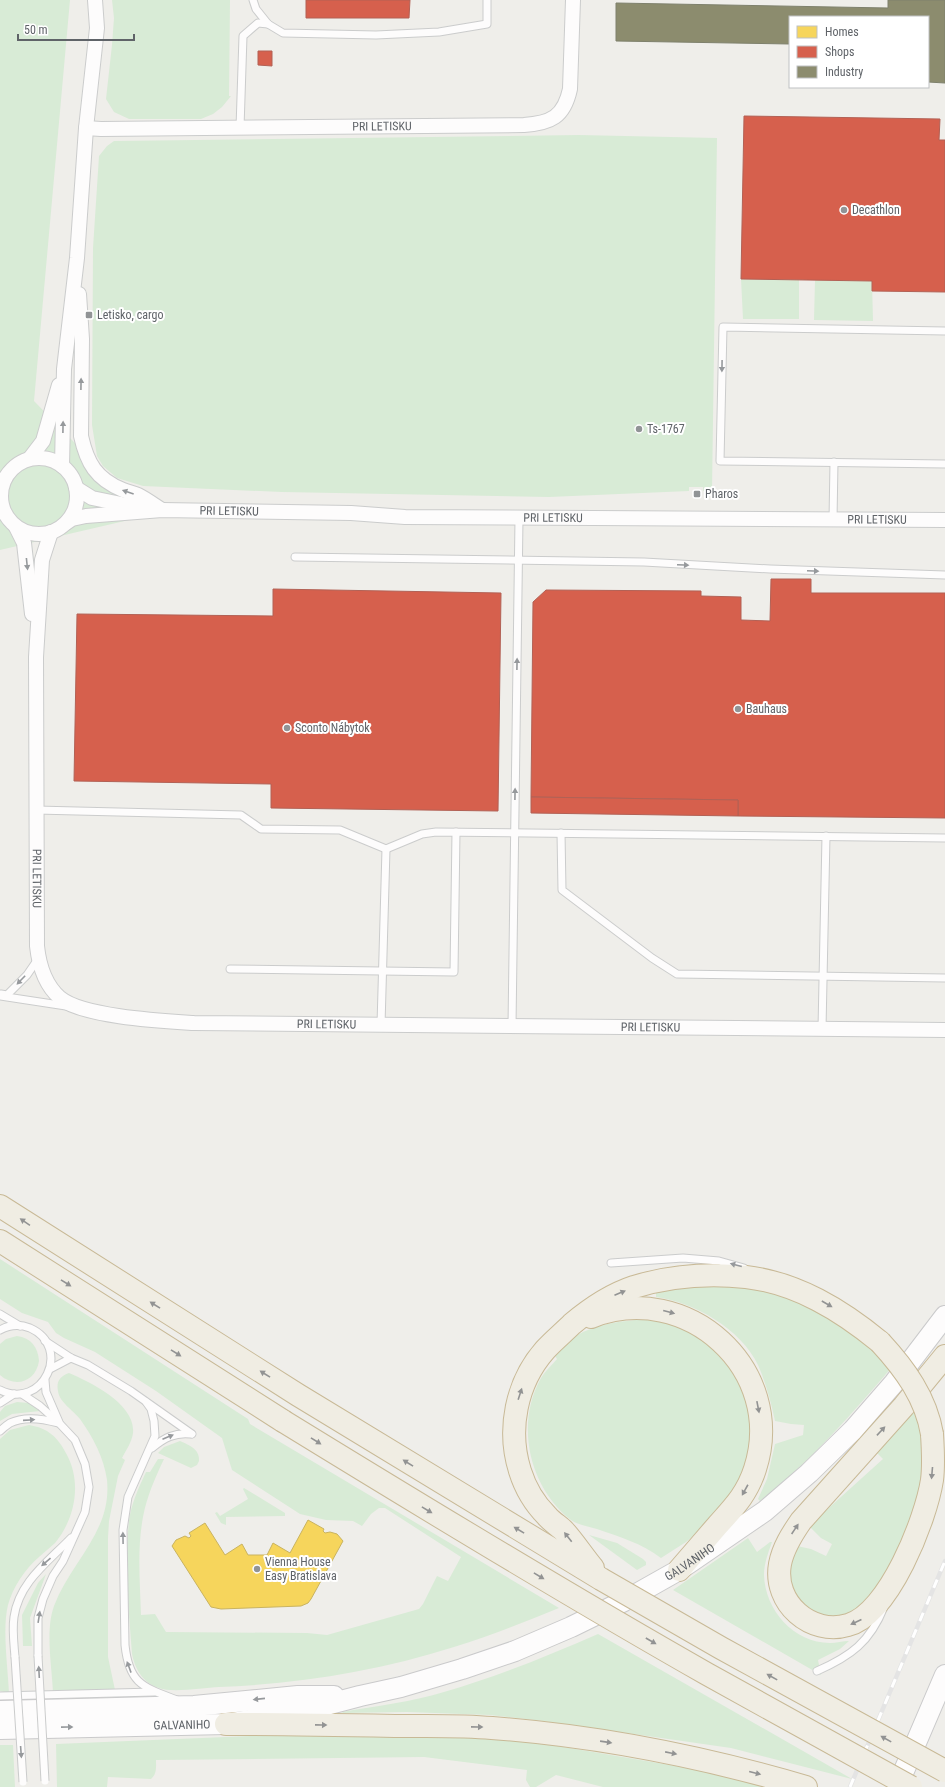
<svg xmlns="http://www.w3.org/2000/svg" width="945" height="1787" font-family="'Roboto Condensed',sans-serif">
<rect width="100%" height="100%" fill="#efeeea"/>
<!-- green -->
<g fill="#d8ebd6">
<path d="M0 0H70L34 401 104 473 159 513 0 550Z"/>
<path d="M112 0H230L229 96H231L222 107 213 114 201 119H129L114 112 106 99 112 45 114 18Z"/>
<path d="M579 135 717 138 712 491H703V487H689V491L549 497 282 492 143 486 117 478 103 466 97 456 92 425 93 248 99 156 107 146 114 141Z"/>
<path d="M741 279 799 280V319H743Z"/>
<path d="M815 280 872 281 873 321 814 320Z"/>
<path d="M0 1259 248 1419 250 1424 559 1608C525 1622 490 1636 454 1647 378 1671 299 1684 219 1687 204 1688 171 1693 159 1688 143 1683 135 1669 132 1654 129 1612 124 1564 129 1521 131 1504 139 1487 146 1472H150L158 1459H164C155 1478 147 1496 143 1517 137 1549 140 1582 141 1615L155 1614 166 1632 307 1633 327 1635 419 1609 423 1604 437 1576 448 1581 461 1557 385 1508H379L371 1514 362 1526 353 1521 326 1520 300 1514 232 1470 222 1438 156 1391 95 1352 64 1338 56 1333 48 1322 22 1313 0 1299Z"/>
<path d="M701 1286C742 1285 783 1291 820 1311 829 1316 837 1323 845 1328 864 1341 877 1351 892 1367 851 1415 809 1463 760 1501L758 1499 767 1479 775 1444 803 1435 804 1425 791 1424 775 1421C771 1402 766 1383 758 1365 741 1329 694 1302 656 1297V1292Z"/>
<path d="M654 1319 683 1328 707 1342 741 1382 751 1413 752 1451 745 1478 711 1521 686 1542 661 1558C641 1543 620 1537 597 1529 590 1527 578 1525 571 1520 530 1488 515 1426 540 1380 544 1372 552 1365 557 1359L554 1354C559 1350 564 1344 570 1340 592 1323 627 1320 654 1319Z"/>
<path d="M17 1336C31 1338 38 1347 39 1361 36 1381 16 1389 0 1375V1344L6 1339Z"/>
<path d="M69 1373C90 1382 136 1404 133 1433 132 1442 126 1450 122 1458L125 1460 118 1476 109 1521 108 1538V1657L115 1690 53 1693C52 1667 45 1631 54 1606 71 1561 112 1532 107 1480 104 1458 93 1437 80 1419 74 1411 59 1402 58 1391 56 1382 60 1376 69 1373Z"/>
<path d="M17 1402 29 1403 40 1411 12 1414 0 1421V1412L5 1406Z"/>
<path d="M915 1403 926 1437 920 1493 904 1537 883 1582 851 1615 823 1619 793 1598 788 1570 797 1546 811 1549 826 1556 832 1544 821 1538 810 1527 811 1524 883 1459 875 1451Z"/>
<path d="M29 1425C48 1428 58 1437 67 1455 82 1483 75 1519 55 1543 50 1548 44 1552 39 1557 25 1569 13 1587 8 1605 2 1629 8 1668 9 1693L0 1691V1439L10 1430Z"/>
<path d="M180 1441C189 1445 200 1449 199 1461L197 1465 191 1468 158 1453 164 1447Z"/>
<path d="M244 1488 285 1513V1516L226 1517V1525L221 1523 215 1513 217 1512 220 1516 248 1499 243 1489Z"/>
<path d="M589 1535 617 1543 643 1559 646 1562V1565L637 1570Z"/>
<path d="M748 1538 757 1552 770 1542H772C768 1553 764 1564 764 1575 765 1610 794 1643 830 1643 836 1643 843 1641 849 1641L840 1649 818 1660 821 1675 673 1590Z"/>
<path d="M46 1574 30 1618 32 1646H23L22 1615 38 1583Z"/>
<path d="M598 1634 852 1779 731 1748 543 1721 490 1715 407 1712 343 1713 342 1712C376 1706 411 1702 444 1692 497 1677 547 1656 598 1634Z"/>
<path d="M345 1732 499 1736 705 1771 767 1787H603L556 1775 536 1787H530L526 1780 527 1770 424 1757 156 1760C156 1767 157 1774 151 1779L108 1777 107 1787H57L56 1744Z"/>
<path d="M0 1745H13L15 1787H0Z"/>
</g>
<!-- homes -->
<path fill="#f6d55c" stroke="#c9b360" d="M308 1520 324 1529 323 1531 325 1533 330 1532 337 1534 343 1541 311 1599 308 1603 301 1606 221 1609 211 1607 172 1546 176 1540 185 1536 189 1538 191 1536 189 1533 205 1523 225 1555 242 1544 248 1555H267L273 1543 290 1553Z"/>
<!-- shops -->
<g fill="#d6604d" stroke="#b26155">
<path d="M306 0H410L409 18H306Z"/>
<path d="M258 51H272V66L258 65Z"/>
<path d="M744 116 940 119 939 140H945V292L872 291V281L741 279Z"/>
<path d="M771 579H811V593H945V818L738 816V800L531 797 533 602 546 590 701 591V596L741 597V620L770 621Z"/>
<path d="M273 589 501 593 498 811 271 808V784L74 781 77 614 273 616Z"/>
<path d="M531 797 738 800V816L531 813Z"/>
</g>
<!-- industry -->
<path fill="#8c8c6e" stroke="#7e806c" d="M888 0H945V83L928 82V17H790V44L616 41V3L888 8Z"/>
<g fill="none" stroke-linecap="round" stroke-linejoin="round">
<!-- service casing -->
<g stroke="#cbcccc" stroke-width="9">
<g id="service">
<path d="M253 0 256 9 268 24 283 33 376 35 439 32 487 24V0"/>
<path d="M240 128 243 36 258 23 268 24"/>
<path d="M945 331 723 327 720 461 945 464"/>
<path d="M833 520 834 462"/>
<path d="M295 557 644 562 770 569 945 575"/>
<path d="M36 810 241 815 261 829 340 830 386 849 422 834 436 832 945 838"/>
<path d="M561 833 562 890 652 958 677 974 945 978"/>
<path d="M230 969 454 972 456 832"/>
<path d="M1 994 7 995 27 975 38 959"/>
<path d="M0 996 66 1006"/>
<path d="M381 1025 386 849"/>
<path d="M512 1026 519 519"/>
<path d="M822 1029 826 836"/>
<path d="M611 1263 683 1258 719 1261 744 1268"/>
<path d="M0 1314 20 1326"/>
<path d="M0 1330C9 1325 20 1324 30 1328 73 1347 43 1411 0 1390"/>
<path d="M45 1341 71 1358 88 1365 131 1391 192 1434"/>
<path d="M50 1369 71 1358"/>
<path d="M45 1380 46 1392 59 1422"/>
<path d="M22 1394 40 1406 60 1424 75 1440 85 1464 89 1487 85 1512 63 1561 53 1576 43 1599 38 1618V1656"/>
<path d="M146 1402 151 1409 154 1421 155 1436 128 1497 123 1530 125 1645C129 1684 143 1687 177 1700"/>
<path d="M0 1403 14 1394"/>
<path d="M0 1431C3 1428 7 1425 10 1423 24 1416 44 1419 58 1423"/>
<path d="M152 1448C164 1438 175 1432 191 1434"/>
<path d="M15 1657C14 1644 12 1630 14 1617 19 1582 48 1562 71 1538"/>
<path d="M817 1671C851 1656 870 1642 884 1607"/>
<path d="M0 1696 154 1692"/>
</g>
</g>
<!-- minor casing -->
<g stroke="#cbcccc" stroke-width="16">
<g id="minor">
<path id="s1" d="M86 128 101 129 524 125C551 123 564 117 570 89L573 0"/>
<path d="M79 294 82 339 81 436C87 463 96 479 123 490 128 492 133 493 138 495 146 499 154 505 162 510"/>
<circle cx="39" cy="496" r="38"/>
<path d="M30 458 43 441 59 385"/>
<path d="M62 466 64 369 77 258 86 128 97 28 95 0"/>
<path d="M76 488 92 498 136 507"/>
<path id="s2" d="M66 523 72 519 86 516 162 510 351 513 405 517 945 520"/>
<path d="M16 527 24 543 32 614"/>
<path id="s3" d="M51 532 42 560 36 657 37 946C39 965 44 984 60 998 83 1017 163 1021 194 1023L945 1030"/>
</g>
</g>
<!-- secondary casing -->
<g stroke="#cacacb" stroke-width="22">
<g id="secondary">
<path d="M0 1711 194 1706 298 1696H334"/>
<path id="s4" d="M0 1729 226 1724 303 1711 360 1696 401 1687 462 1669 515 1651 571 1627 624 1601 679 1570 765 1511 809 1473 853 1430 894 1383 945 1316"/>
<path d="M897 1787 945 1675"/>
</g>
</g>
<!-- motorway casing -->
<g stroke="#c8b996" stroke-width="24">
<g id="motorway">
<path d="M0 1206 298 1395 601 1579"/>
<path d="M0 1241 283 1421"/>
<path d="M591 1317C687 1279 787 1370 755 1469 747 1494 734 1507 717 1526 704 1541 692 1555 679 1570"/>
<path d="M932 1434C933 1450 934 1465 932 1480 926 1519 889 1614 848 1625 811 1636 773 1603 780 1564 783 1548 792 1534 801 1521L904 1406 945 1356"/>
<path d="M593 1568C583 1556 574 1542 564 1531 559 1526 552 1522 547 1516 535 1504 525 1487 520 1471 507 1430 516 1383 545 1350 553 1341 563 1333 572 1324 591 1308 610 1295 634 1287 670 1276 708 1273 746 1277 797 1283 841 1310 880 1342"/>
<path d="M226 1724C283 1724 339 1725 395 1726 427 1726 460 1725 492 1728 598 1736 704 1757 806 1787"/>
</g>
</g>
<!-- service -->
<use href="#service" stroke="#fdfcfc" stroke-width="7"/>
<!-- minor -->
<use href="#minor" stroke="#fdfcfc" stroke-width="14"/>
<!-- secondary -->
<use href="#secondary" stroke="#fdfcfc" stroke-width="20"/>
<!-- motorway -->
<use href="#motorway" stroke="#f0ede3" stroke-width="22"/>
<!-- rail casing -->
<g stroke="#e4e4e4" stroke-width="4.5">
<path id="rail" d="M850 1787 945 1561"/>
</g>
<!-- rail -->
<use href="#rail" stroke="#fff" stroke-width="3" stroke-dasharray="9" stroke-linecap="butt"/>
<!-- service-bridge casing -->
<g stroke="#cbcccc" stroke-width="9" stroke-linecap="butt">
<g id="service-bridge">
<path d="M38 1656 45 1781"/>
<path d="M15 1657 23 1782"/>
</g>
</g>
<!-- motorway-bridge casing -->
<g stroke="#c8b996" stroke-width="24" stroke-linecap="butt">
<g id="motorway-bridge">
<path d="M880 1342C905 1369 926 1398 932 1434"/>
<path d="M283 1421C423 1507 564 1593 707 1674 775 1712 843 1749 911 1787"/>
<path d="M601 1579 721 1648 945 1771"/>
</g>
</g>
<!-- service-bridge -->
<use href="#service-bridge" stroke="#fdfcfc" stroke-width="7"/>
<!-- motorway-bridge -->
<use href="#motorway-bridge" stroke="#f0ede3" stroke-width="22"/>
</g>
<!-- one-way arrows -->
<defs><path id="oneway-solid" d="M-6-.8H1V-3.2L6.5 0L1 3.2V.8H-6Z"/></defs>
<g fill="#96999c">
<use href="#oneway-solid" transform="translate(722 366) rotate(91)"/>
<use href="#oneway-solid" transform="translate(81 384) rotate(-89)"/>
<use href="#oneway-solid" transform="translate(63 427) rotate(-89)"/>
<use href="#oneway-solid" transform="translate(128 492) rotate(-161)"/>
<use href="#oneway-solid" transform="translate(27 564) rotate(84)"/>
<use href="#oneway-solid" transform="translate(683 565) rotate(3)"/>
<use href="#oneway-solid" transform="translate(813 571) rotate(2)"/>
<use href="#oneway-solid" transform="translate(517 664) rotate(-89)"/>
<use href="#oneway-solid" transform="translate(515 794) rotate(-89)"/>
<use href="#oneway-solid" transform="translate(21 980) rotate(134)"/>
<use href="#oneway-solid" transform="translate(736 1265) rotate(-165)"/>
<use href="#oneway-solid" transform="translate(29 1420) rotate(-4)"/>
<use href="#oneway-solid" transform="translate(168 1437) rotate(-23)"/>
<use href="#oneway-solid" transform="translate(123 1538) rotate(-91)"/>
<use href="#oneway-solid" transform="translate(46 1562) rotate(139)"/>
<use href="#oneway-solid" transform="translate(39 1617) rotate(-81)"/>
<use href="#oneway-solid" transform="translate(129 1667) rotate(-110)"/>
<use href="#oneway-solid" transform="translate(39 1672) rotate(-93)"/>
<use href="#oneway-solid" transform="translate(259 1699) rotate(174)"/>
<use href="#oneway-solid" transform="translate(67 1727) rotate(-1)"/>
<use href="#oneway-solid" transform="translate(21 1752) rotate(86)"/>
</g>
<g fill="#929393">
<use href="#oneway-solid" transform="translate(25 1222) rotate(-146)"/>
<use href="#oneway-solid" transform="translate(66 1283) rotate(32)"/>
<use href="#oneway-solid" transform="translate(620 1293) rotate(-23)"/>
<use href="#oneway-solid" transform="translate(827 1304) rotate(30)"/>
<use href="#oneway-solid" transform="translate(155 1305) rotate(-148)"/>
<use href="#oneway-solid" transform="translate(669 1312) rotate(15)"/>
<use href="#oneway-solid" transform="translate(176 1353) rotate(32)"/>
<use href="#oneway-solid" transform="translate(265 1374) rotate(-148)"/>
<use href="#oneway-solid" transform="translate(520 1394) rotate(-72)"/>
<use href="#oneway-solid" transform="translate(758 1407) rotate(79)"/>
<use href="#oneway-solid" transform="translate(881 1431) rotate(-47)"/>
<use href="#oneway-solid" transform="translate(316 1441) rotate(32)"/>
<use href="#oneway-solid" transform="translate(408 1463) rotate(-148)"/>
<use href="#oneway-solid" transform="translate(932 1473) rotate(95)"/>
<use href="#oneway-solid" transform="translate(745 1490) rotate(119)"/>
<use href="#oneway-solid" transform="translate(427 1510) rotate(31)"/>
<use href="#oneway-solid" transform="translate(795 1529) rotate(-56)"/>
<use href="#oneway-solid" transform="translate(519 1530) rotate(-149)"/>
<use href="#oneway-solid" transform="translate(568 1537) rotate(-128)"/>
<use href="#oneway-solid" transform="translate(539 1576) rotate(31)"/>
<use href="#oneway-solid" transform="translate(856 1622) rotate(155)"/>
<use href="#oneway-solid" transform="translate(651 1641) rotate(30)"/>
<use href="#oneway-solid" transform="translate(772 1677) rotate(-151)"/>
<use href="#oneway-solid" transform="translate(321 1725) rotate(1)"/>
<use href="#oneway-solid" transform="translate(477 1727) rotate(1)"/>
<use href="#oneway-solid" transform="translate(886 1739) rotate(-151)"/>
<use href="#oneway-solid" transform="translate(606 1742) rotate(8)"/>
<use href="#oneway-solid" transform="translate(671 1753) rotate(11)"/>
<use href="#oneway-solid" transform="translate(755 1773) rotate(14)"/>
</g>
<!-- markers -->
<g fill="#919496" stroke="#fff" stroke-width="1.5">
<circle cx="844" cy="210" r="4"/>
<rect x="85" y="311" width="8" height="8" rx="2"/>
<circle cx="639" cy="429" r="4"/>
<rect x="693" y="490" width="8" height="8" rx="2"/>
<circle cx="738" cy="709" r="4"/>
<circle cx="287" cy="728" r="4"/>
<circle cx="257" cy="1569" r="4"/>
</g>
<g text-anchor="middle" stroke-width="4" stroke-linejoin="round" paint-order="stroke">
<!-- street labels -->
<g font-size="12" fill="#5f6368" stroke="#fff">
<text dy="4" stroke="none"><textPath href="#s1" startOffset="296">PRI LETISKU</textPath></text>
<text dy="4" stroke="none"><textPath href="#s2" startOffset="165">PRI LETISKU</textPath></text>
<text dy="4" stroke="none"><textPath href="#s2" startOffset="489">PRI LETISKU</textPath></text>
<text dy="4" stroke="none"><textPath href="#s2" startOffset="813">PRI LETISKU</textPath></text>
<text dy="4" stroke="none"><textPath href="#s3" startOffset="348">PRI LETISKU</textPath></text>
<text dy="4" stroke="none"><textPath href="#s3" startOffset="744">PRI LETISKU</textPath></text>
<text dy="4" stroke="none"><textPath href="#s3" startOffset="1068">PRI LETISKU</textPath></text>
<text dy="4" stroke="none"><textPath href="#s4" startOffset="721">GALVANIHO</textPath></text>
<text dy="4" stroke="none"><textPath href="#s4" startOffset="182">GALVANIHO</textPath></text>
</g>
<!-- poi labels -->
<g font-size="12" fill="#5f6368" stroke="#fff" text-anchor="start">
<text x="852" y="214">Decathlon</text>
<text x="97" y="319">Letisko, cargo</text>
<text x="647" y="433">Ts-1767</text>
<text x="705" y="498">Pharos</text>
<text x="746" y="713">Bauhaus</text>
<text x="295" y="732">Sconto Nábytok</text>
<text x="265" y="1566">Vienna House<tspan x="265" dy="14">Easy Bratislava</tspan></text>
</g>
</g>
<!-- legend -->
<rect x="789" y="16" width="140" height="72" fill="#ffffff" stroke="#bfc1c3"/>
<rect x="797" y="26" width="20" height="12" fill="#f6d55c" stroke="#bfc1c3"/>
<text x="825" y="36" font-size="12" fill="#5f6368">Homes</text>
<rect x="797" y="46" width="20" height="12" fill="#d6604d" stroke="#bfc1c3"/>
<text x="825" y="56" font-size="12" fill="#5f6368">Shops</text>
<rect x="797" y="66" width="20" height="12" fill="#8c8c6e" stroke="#bfc1c3"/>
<text x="825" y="76" font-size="12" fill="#5f6368">Industry</text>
<!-- scale -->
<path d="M18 34v6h116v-6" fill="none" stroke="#5f6368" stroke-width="2"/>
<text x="24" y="34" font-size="12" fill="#5f6368" stroke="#ffffff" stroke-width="3" paint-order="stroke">50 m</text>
</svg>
